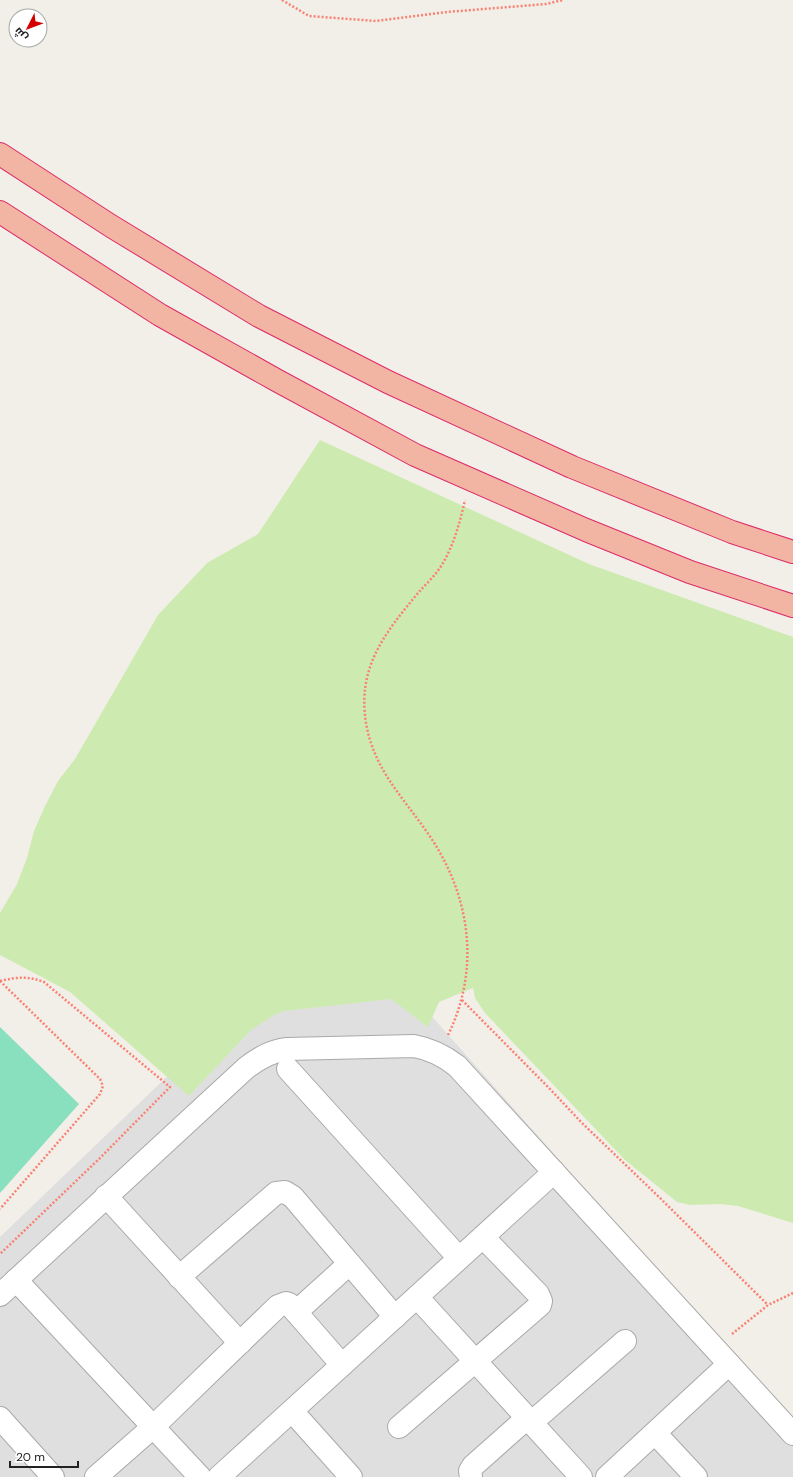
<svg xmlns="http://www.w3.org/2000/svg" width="793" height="1477" font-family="'DM Sans',Cairo,sans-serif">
<rect width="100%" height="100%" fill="#f2efe9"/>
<!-- residential -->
<path fill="#e0dfdf" d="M395 975 793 1423V1477H0V1237L255 992Z"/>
<!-- grass -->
<path fill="#cdebb0" d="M320 440 589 564 793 637V1223L738 1206 720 1204 690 1205 677 1202 625 1160 485 1013 475 998 473 988 439 1002 428 1027 391 999 284 1011 274 1015 251 1030 189 1096 70 992 0 955V913L17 884 27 858 34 831 45 806 58 781 75 759 158 615 207 563 258 534Z"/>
<!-- pitch -->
<path fill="#88e0be" d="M0 1027 79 1104 0 1193Z"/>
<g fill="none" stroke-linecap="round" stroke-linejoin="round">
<!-- minor casing -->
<g stroke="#a9a9a9" stroke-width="24">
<g id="minor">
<path d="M288 1069 459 1258"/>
<path d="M106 1196 240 1343"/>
<path d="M179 1277 276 1193 285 1192 293 1197 395 1317"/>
<path d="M16 1280 200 1477"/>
<path d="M0 1295 246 1068C259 1058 271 1051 287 1049L414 1046C431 1049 443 1055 457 1066L793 1434"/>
<path d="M417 1297 581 1477"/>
<path d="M296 1312 349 1264"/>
<path d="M292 1411 351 1477"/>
<path d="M0 1418 53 1477"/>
<path d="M531 1423 625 1341"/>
<path d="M399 1427 540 1305 541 1301 538 1294 483 1237"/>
<path d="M655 1433 696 1477"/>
<path d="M96 1477 153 1427 278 1306 286 1303 289 1304 342 1365"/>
<path d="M219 1477 554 1172"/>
<path d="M471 1477 470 1471 473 1466 527 1418"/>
<path d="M607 1477 729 1364"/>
</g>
</g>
<!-- trunk casing -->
<g stroke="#dc2a67" stroke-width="24">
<g id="trunk">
<path d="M0 154 111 226 259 316 388 382 572 467 732 532 793 552"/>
<path d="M0 212 160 315 278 381 415 455 586 530 690 572 793 606"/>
</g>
</g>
<!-- path -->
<g stroke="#fa8072" stroke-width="2.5" stroke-dasharray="2 2" stroke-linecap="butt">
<path d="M282 0 309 16 376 21 447 12 546 4 563 0"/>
<path d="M0 981C16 977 29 976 44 982L170 1087 100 1158 0 1254"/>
<path d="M0 981 100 1079 103 1086 100 1094 0 1209"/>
<path d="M462 1000 549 1088 582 1123 659 1197 768 1305"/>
<path d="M448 1035C481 968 470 895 429 835 403 797 374 770 366 723 357 667 385 633 418 593 426 584 437 574 443 563 454 544 460 522 465 500"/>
<path d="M732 1334 768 1305 793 1293"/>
</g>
<!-- minor -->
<use href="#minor" stroke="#fff" stroke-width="22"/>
<!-- trunk -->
<use href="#trunk" stroke="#f2b4a3" stroke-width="22"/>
</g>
<!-- north arrow -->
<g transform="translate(28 28) rotate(228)"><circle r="19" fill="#ffffff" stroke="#a7a7a7"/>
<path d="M0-3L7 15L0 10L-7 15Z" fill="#d40000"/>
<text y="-6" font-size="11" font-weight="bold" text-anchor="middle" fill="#222222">ش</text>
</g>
<!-- scale -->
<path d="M10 1461v6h68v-6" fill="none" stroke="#222222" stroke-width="2"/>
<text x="16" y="1461" font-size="12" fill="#222222" stroke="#ffffff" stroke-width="3" paint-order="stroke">20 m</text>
</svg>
